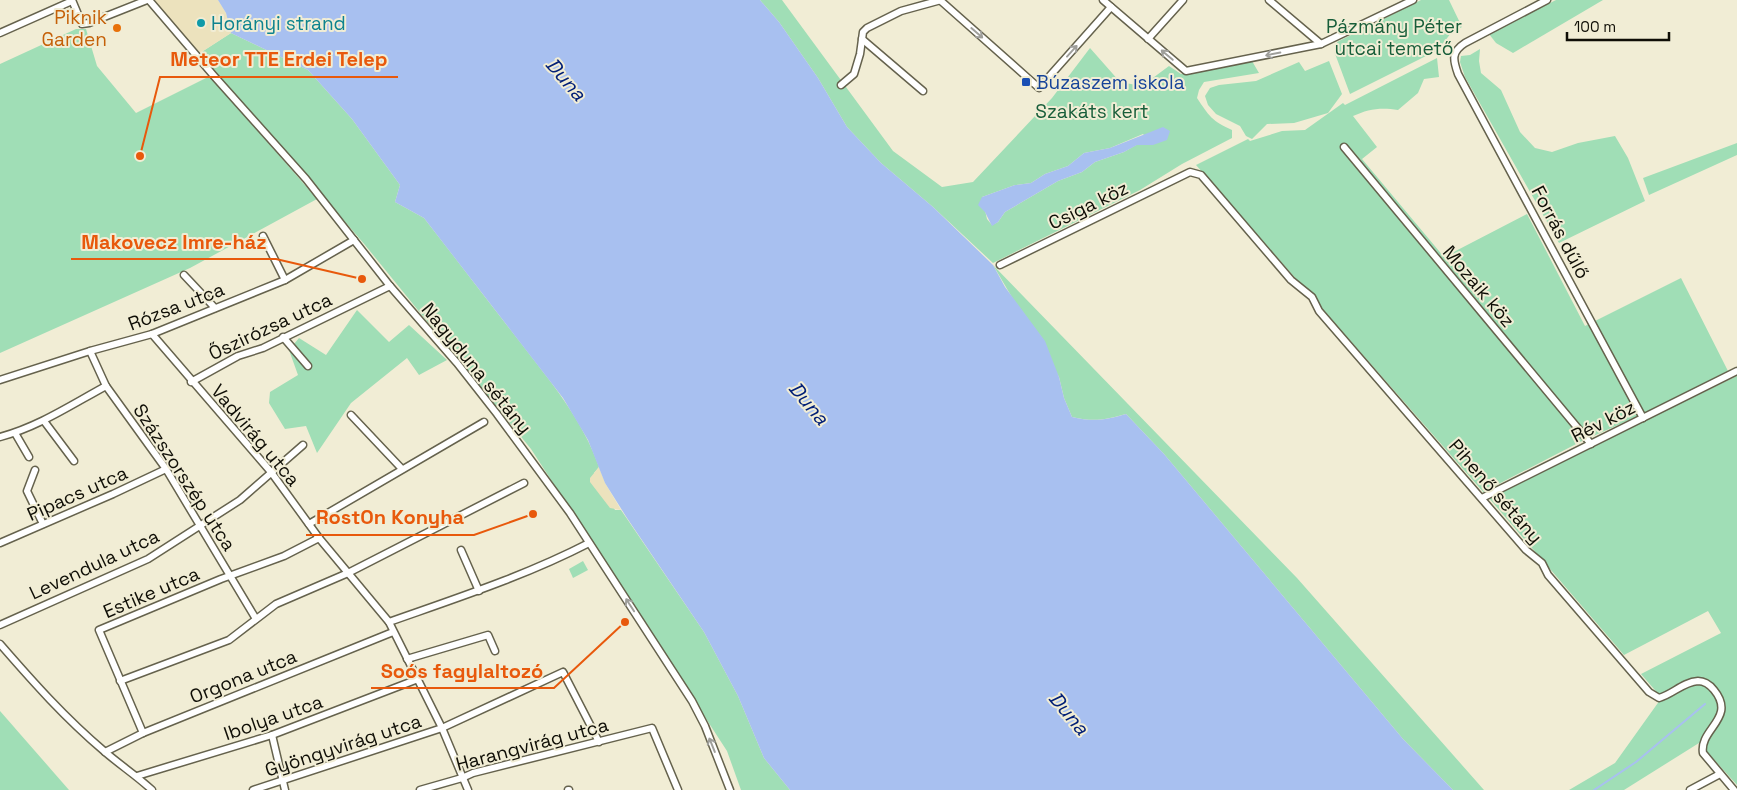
<svg xmlns="http://www.w3.org/2000/svg" width="1737" height="790" font-family="'Space Grotesk',sans-serif">
<rect width="100%" height="100%" fill="#f1edd5"/>
<!-- green -->
<g fill="#a0deb6" fill-rule="evenodd">
<path d="M760 0H782L893 151 942 187 973 182 1052 98 1090 48 1120 82 1142 86 1169 66 1181 74 1252 61 1259 73 1204 82 1199 90 1197 98C1209 116 1212 121 1232 130V138L1182 164 1140 190 993 263 933 207 881 163 847 127 818 78 779 22ZM1143 134 1153 145H1136L1124 152 1095 162 1082 172 1058 181 1005 212 998 222 992 225 987 219 982 197 1015 185 1031 183 1045 174 1068 166 1084 153 1110 148Z"/>
<path d="M1421 0H1449L1462 27 1451 33 1438 50 1350 94 1334 51 1339 48 1337 42Z"/>
<path d="M1556 0H1603L1513 53 1496 43 1489 34Z"/>
<path d="M76 29H86L97 66 136 113 210 76 317 199 190 268 0 353V64Z"/>
<path d="M231 33 308 70 352 119 400 185 395 202 424 218C456 259 488 301 520 342 550 381 583 420 599 467L594 473 615 510H621L704 632 738 696 764 758 790 790H741L727 751 531 449 365 245 200 53Z"/>
<path d="M1480 49 1479 61 1481 73 1501 90 1520 132 1535 148 1552 152 1578 143 1615 136 1628 158 1645 201 1559 243 1465 77 1460 62 1461 56 1470 55Z"/>
<path d="M1437 58 1439 77 1424 79 1418 93 1398 110C1381 107 1368 109 1353 116L1377 147 1362 159 1444 257 1527 214 1585 326 1681 278 1728 371 1647 412 1580 442 1485 491V494L1196 165 1248 139 1250 141 1282 131 1305 130 1343 103 1345 105Z"/>
<path d="M1329 61 1342 94 1328 113 1294 123 1267 124 1252 139 1246 136 1240 126 1216 114 1208 105 1205 96 1210 88 1219 85 1256 81 1299 62 1305 71Z"/>
<path d="M1737 143V155L1649 195 1643 178Z"/>
<path d="M993 265 1297 578 1484 790H1453L1403 739 1164 454 1126 414C1104 420 1094 422 1072 417L1064 398 1059 377Z"/>
<path d="M357 310 389 342 409 325 447 360 419 375 407 358 351 403 317 453 306 426 285 429 269 403 270 392 298 375 289 350 299 338 326 355Z"/>
<path d="M1737 376V785L1699 743 1624 790H1569L1615 763 1660 700V696L1641 674 1721 633 1708 611 1624 655 1488 497Z"/>
<path d="M583 561 588 570 573 578 569 569Z"/>
<path d="M0 711 69 790H0Z"/>
</g>
<!-- sand -->
<g fill="#ece2bd">
<path d="M154 0H218L226 13 231 33 200 53Z"/>
<path d="M599 467 605 483 621 510 610 508 590 482V478Z"/>
</g>
<!-- water -->
<g fill="#a8c0f0">
<path d="M218 0H760L779 22 818 78 847 127 881 163 933 207 993 265 1005 287 1045 341 1059 377 1064 398 1072 417C1093 422 1106 420 1126 414L1164 454 1403 739 1453 790H790L764 758 738 696 704 632 627 518 605 483 588 440 563 398 424 218 395 202 400 185 352 119 308 70 231 33 226 13Z"/>
<path d="M1163 127 1170 131 1167 140 1153 145H1137L1124 152 1095 162 1082 172 1058 181 1005 212 998 222 992 226 985 212 978 205 982 197 1015 185 1031 183 1045 174 1068 166 1084 153 1110 148Z"/>
</g>
<g fill="none" stroke-linecap="round" stroke-linejoin="round">
<!-- stream -->
<path stroke="#a8c0f0" stroke-width="2" d="M1594 790 1636 762 1705 704"/>
<!-- minor casing -->
<g stroke="#65624d" stroke-width="9">
<g id="minor">
<path d="M72 0 82 24 89 23 147 0"/>
<path d="M149 0 214 76 306 179 390 286 457 363 497 414 570 513 692 701 705 726 730 790"/>
<path d="M1103 0 1186 71 1321 44 1413 0"/>
<path d="M1269 0 1321 44"/>
<path d="M1547 0 1465 43C1451 52 1453 60 1458 74L1643 418"/>
<path d="M941 1 1039 88 1111 7"/>
<path d="M0 33 72 1"/>
<path d="M862 39 923 91"/>
<path d="M1148 39 1183 0"/>
<path d="M841 85 854 74 860 54 863 32 867 28 901 11 941 0"/>
<path d="M1344 147 1591 444"/>
<path d="M263 236 285 280"/>
<path d="M1000 265 1190 172 1201 175 1291 280 1312 297 1319 311 1526 550 1542 563 1548 575 1649 692 1659 698C1673 694 1683 682 1698 681 1704 681 1710 685 1714 690 1737 718 1699 729 1703 753L1734 790"/>
<path d="M184 275 215 308"/>
<path d="M152 334 271 472 319 538 389 622 442 728 468 790"/>
<path d="M283 337 308 366"/>
<path d="M90 351 106 386 166 469 256 619"/>
<path d="M0 380 90 351 152 334 285 280 354 240"/>
<path d="M191 382 238 356 263 348 390 286"/>
<path d="M351 415 402 469"/>
<path d="M44 421 74 461"/>
<path d="M15 433 29 457"/>
<path d="M0 437C38 427 71 405 106 386"/>
<path d="M35 470 27 491 43 524"/>
<path d="M1482 498 1737 371"/>
<path d="M309 524 484 422"/>
<path d="M0 543 113 494 166 469"/>
<path d="M461 550 479 591"/>
<path d="M389 622C457 598 525 576 589 543"/>
<path d="M0 625 148 559 240 500 303 445"/>
<path d="M0 644C33 682 65 718 104 751 120 765 137 776 152 790"/>
<path d="M407 659 488 635 495 651"/>
<path d="M120 681 229 640 276 604 348 573 524 483"/>
<path d="M143 733 99 630 221 579 284 556 319 538"/>
<path d="M272 735 285 790"/>
<path d="M105 752 143 733 393 632"/>
<path d="M137 776 272 735 418 679"/>
<path d="M253 790 442 728 563 672 599 742"/>
<path d="M420 790 462 778 473 773 652 728 678 790"/>
<path d="M568 790H569"/>
<path d="M1690 790 1720 774"/>
</g>
</g>
<!-- minor -->
<use href="#minor" stroke="#fff" stroke-width="6"/>
</g>
<!-- one-way arrows -->
<defs><path id="oneway-shaft" d="M-6 0H5M1.5-3L5.5 0L1.5 3" fill="none" stroke-width="1.6" stroke-linecap="round" stroke-linejoin="round" transform="scale(1.25)"/></defs>
<g stroke="#9f9f9b">
<use href="#oneway-shaft" transform="translate(977 33) rotate(41)"/>
<use href="#oneway-shaft" transform="translate(1072 51) rotate(-48)"/>
<use href="#oneway-shaft" transform="translate(1273 54) rotate(169)"/>
<use href="#oneway-shaft" transform="translate(1167 55) rotate(-140)"/>
<use href="#oneway-shaft" transform="translate(630 605) rotate(-123)"/>
<use href="#oneway-shaft" transform="translate(712 745) rotate(-112)"/>
</g>
<!-- markers -->
<circle fill="#0f9aa8" stroke="#f1edd5" stroke-width="2" cx="201" cy="23" r="5"/>
<circle fill="#e8710a" stroke="#f1edd5" stroke-width="2" cx="117" cy="28" r="5"/>
<rect fill="#1a4fb4" stroke="#f1edd5" stroke-width="2" x="1021" y="77" width="10" height="10" rx="2.5"/>
<g text-anchor="middle" stroke-width="4" stroke-linejoin="round" paint-order="stroke">
<!-- food labels -->
<g font-size="19" fill="#c56008" stroke="#f1edd5" text-anchor="end">
<text x="107" y="24">Piknik<tspan x="107" dy="22">Garden</tspan></text>
</g>
<!-- culture labels -->
<g font-size="19" fill="#0d838f" stroke="#f1edd5" text-anchor="start">
<text x="211" y="30">Horányi strand</text>
</g>
<!-- park labels -->
<g font-size="19" fill="#185e3a" stroke="#f1edd5">
<text x="1394" y="33">Pázmány Péter<tspan x="1394" dy="22">utcai temető</tspan></text>
<text x="1092" y="118">Szakáts kert</text>
</g>
<!-- transit labels -->
<g font-size="19" fill="#164399" stroke="#f1edd5" text-anchor="start">
<text x="1036" y="89">Búzaszem iskola</text>
</g>
<!-- street labels -->
<g font-size="19" fill="#0f0e06" stroke="#f1edd5">
<text transform="translate(1088 205) rotate(-26)" y="7">Csiga köz</text>
<text transform="translate(1561 232) rotate(62)" y="7">Forrás dűlő</text>
<text transform="translate(1479 286) rotate(50)" y="7">Mozaik köz</text>
<text transform="translate(176 306) rotate(-21)" y="7">Rózsa utca</text>
<text transform="translate(270 326) rotate(-25)" y="7">Őszirózsa utca</text>
<text transform="translate(477 368) rotate(51)" y="7">Nagyduna sétány</text>
<text transform="translate(1603 421) rotate(-27)" y="7">Rév köz</text>
<text transform="translate(256 435) rotate(50)" y="7">Vadvirág utca</text>
<text transform="translate(185 477) rotate(57)" y="7">Százszorszép utca</text>
<text transform="translate(1496 491) rotate(49)" y="7">Pihenő sétány</text>
<text transform="translate(77 493) rotate(-24)" y="7">Pipacs utca</text>
<text transform="translate(94 564) rotate(-25)" y="7">Levendula utca</text>
<text transform="translate(151 592) rotate(-23)" y="7">Estike utca</text>
<text transform="translate(243 676) rotate(-22)" y="7">Orgona utca</text>
<text transform="translate(273 717) rotate(-19)" y="7">Ibolya utca</text>
<text transform="translate(532 744) rotate(-15)" y="7">Harangvirág utca</text>
<text transform="translate(343 745) rotate(-18)" y="7">Gyöngyvirág utca</text>
</g>
<!-- water labels -->
<g font-size="20" font-style="italic" fill="#032077" stroke="#f1edd5">
<text transform="translate(566 79) rotate(49)" y="7">Duna</text>
<text transform="translate(809 403) rotate(50)" y="7">Duna</text>
<text transform="translate(1069 713) rotate(50)" y="7">Duna</text>
</g>
</g>
<!-- callouts -->
<path fill="none" stroke="#e8590c" stroke-width="2" d="M140 156L160 77H398M362 279L276 259H71M533 514L474 535H306M625 622L554 688H371"/>
<g fill="#e8590c" stroke="#f1edd5" stroke-width="2">
<circle cx="140" cy="156" r="5"/>
<circle cx="362" cy="279" r="5"/>
<circle cx="533" cy="514" r="5"/>
<circle cx="625" cy="622" r="5"/>
</g>
<g font-size="20" text-anchor="middle" font-weight="bold" fill="#e8590c" stroke="#f1edd5" stroke-width="4" stroke-linejoin="round" paint-order="stroke">
<text x="279" y="66">Meteor TTE Erdei Telep</text>
<text x="174" y="249">Makovecz Imre-ház</text>
<text x="390" y="524">RostOn Konyha</text>
<text x="462" y="678">Soós fagylaltozó</text>
</g>
<!-- scale -->
<path d="M1567 32v8h102v-8" fill="none" stroke="#0f0e06" stroke-width="2.5"/>
<text x="1574" y="32" font-size="15" fill="#0f0e06" stroke="#f1edd5" stroke-width="4" paint-order="stroke">100 m</text>
</svg>
